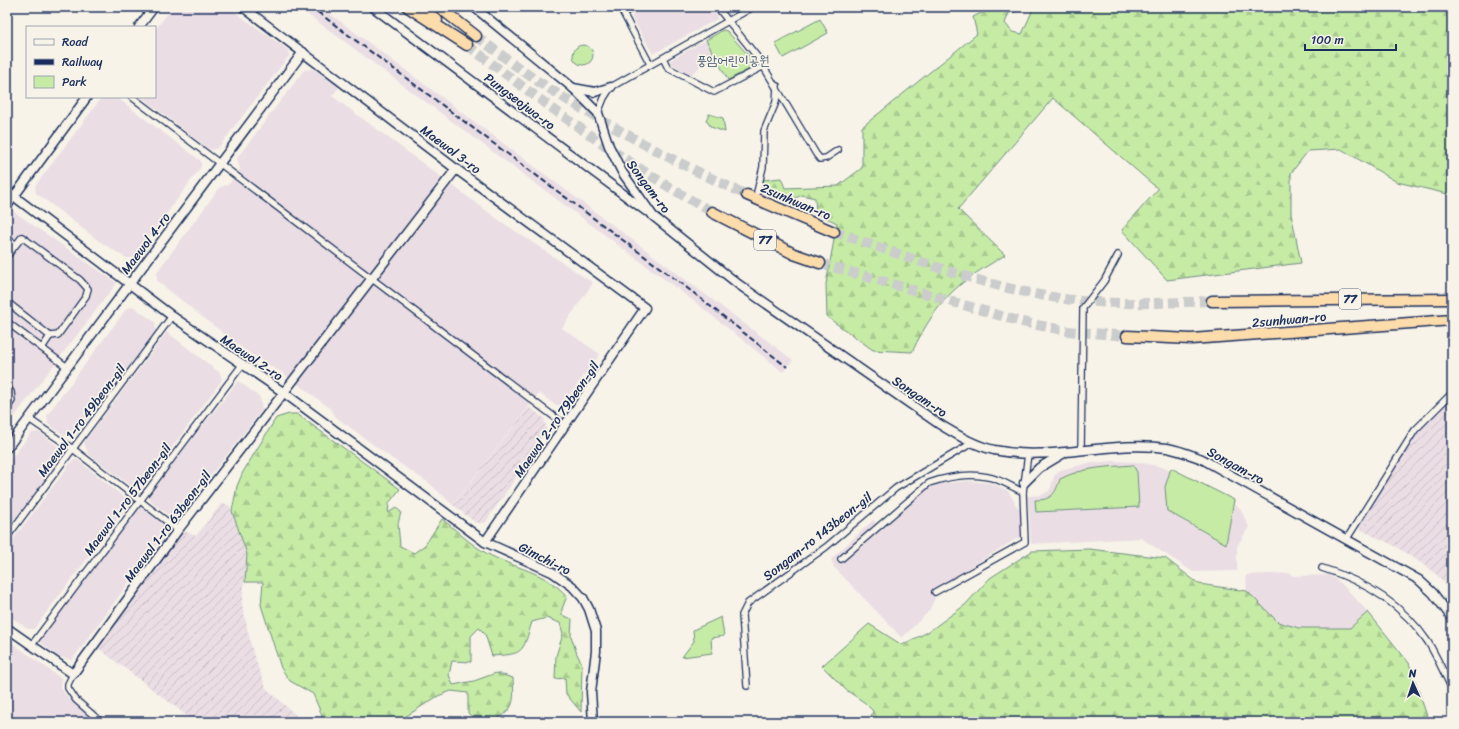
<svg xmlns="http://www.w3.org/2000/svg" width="1459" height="729" font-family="Sriracha,'Poor Story',sans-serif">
<defs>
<pattern id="industrial-furrows" width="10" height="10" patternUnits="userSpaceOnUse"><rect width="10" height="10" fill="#eadee4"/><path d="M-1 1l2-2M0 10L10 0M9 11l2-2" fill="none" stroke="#c8bfc6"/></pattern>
<pattern id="forest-firs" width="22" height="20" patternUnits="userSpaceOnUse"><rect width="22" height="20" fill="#c6eba5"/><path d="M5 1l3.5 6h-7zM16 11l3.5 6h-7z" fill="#aaca90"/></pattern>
</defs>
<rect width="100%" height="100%" fill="#f7f3e8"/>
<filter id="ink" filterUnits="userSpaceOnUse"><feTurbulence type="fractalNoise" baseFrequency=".025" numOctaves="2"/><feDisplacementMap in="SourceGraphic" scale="8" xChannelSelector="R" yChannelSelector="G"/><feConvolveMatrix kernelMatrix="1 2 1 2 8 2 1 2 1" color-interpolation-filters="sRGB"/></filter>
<g filter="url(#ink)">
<!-- built -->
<g fill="#eadee4">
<path d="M173 7H228L288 50 289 56 218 148 210 150 141 97H155V30Z"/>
<path d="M298 7H321L793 360 783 372 691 299Z"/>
<path d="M645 7H711L717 14V19L653 54 632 18 633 14Z"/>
<path d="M706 40 715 58 702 65 691 75 671 64 670 61 674 58Z"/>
<path d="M314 69 339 87 332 96 499 220 593 283 562 328 600 354 562 405H555L539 393 453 505 429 483 394 460 336 417 330 408 284 374 247 352 157 281V272L220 187 228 185 240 169 237 158 304 70Z"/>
<path d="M102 97H116L201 161V167L134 258H126L99 241 36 193 35 186Z"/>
<path d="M7 207 117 283 7 426Z"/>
<path d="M134 307 155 322 156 332 77 433 65 436 48 424 47 415 127 308Z"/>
<path d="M167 332 220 373 222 380 139 492 88 454 84 442Z"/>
<path d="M238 381 260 397 262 410 204 484 177 517 173 518 152 503 149 499V494Z"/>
<path d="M39 432 60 448 62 457 7 529V464L31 433Z"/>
<path d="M73 460H78L126 499 127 506 34 629H28L7 614V547Z"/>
<path d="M1114 461 1138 462 1162 467 1181 473 1240 508 1249 527 1237 546V571L1193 572 1141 538 1031 544 1028 496 1042 495 1050 490 1054 476 1060 470 1089 463Z"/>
<path d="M967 481 991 483 1008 491 1020 511 1021 536 931 591 936 596 929 611 902 638 834 567 831 559 873 520 881 527 929 488 939 484Z"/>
<path d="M142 508 167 526 166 532 72 660 59 657 40 642 42 637 139 509Z"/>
<path d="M1291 573 1292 576 1330 575 1342 584 1368 612 1350 628H1299L1278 622 1247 591 1246 575Z"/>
<path d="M7 639 62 679 61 687 65 694 94 722H7Z"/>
</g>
<!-- industrial -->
<g fill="url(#industrial-furrows)">
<path d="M1452 396V594L1441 579 1430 569 1395 546 1359 529 1358 526 1418 430Z"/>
<path d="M529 407 544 418 547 431 536 444 524 466 485 523H476L453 505Z"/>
<path d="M222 503 230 506 247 554 242 605 253 653 266 688 298 717 300 722H195L97 647 184 531 196 536Z"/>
</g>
<!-- forest -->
<g fill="url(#forest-firs)" stroke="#708d82">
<path d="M993 7H1027L1025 10 1009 13 1005 23 1012 32 1022 34 1034 7H1452V195L1397 182 1341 149 1308 151 1291 173V213L1301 263 1167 280 1122 230 1158 189 1053 98 958 209 1005 255C991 264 974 273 961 284 939 302 924 327 912 352L873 350 827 317 826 284 837 223 816 213 815 198 802 195 789 201 762 190 763 180 781 178 785 188 838 186 862 168V127L977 34 973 17Z"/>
<path d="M289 414H297L400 489 389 503 388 513 396 508 401 512 398 524 400 546 414 553 425 545 442 519C456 530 470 544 486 553 515 569 543 570 567 596L562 609V615L572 619 571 636 577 654 582 664 581 712 566 694 565 678 555 679 556 656 563 634 560 623 546 618 532 622C522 653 525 654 492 656L485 634 479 628 471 636V662L452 661 449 675 453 685 474 681 496 673 513 678C514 697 516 708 499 718L500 722H477L468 713V693L451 691 438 696 397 722H323L321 713 313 694 290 681 281 668 261 605 263 582H245L247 554 232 511 237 486 243 472 276 418Z"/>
<path d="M1089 549 1165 558 1199 584 1247 591 1278 622 1299 628H1350L1368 612 1409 663 1429 722H869L873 711 864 702 846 690 822 666 869 624 902 645 928 632 965 605 990 578 1032 551Z"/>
</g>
<!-- park -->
<g fill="#c6eba5" stroke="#708d82">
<path d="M820 19 828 33 783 58 775 43Z"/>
<path d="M723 30 727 31 754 62 753 67 728 80 706 40Z"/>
<circle cx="583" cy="55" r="10"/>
<path d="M709 114 723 118 725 132 711 127 706 120Z"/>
<path d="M1133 465 1137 472 1139 507 1036 512 1035 500C1052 500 1055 494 1060 479 1083 467 1108 467 1133 465Z"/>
<path d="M1171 468 1234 500 1226 544 1167 511 1165 487Z"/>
<path d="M721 617 724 636 711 638 712 653 682 657 694 641 693 630Z"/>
</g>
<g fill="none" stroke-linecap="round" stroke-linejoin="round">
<!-- highway-tunnel -->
<g stroke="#cbcccc" stroke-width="10" stroke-dasharray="10 5" stroke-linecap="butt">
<path d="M476 36C498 52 519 69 542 84 608 126 676 163 747 195"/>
<path d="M467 45C548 106 624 163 712 212"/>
<path d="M834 232C905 255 977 285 1052 297 1105 306 1159 303 1212 301"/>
<path d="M820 263 1022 322 1068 331 1127 336"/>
</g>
<!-- street casing -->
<g stroke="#1b2f5e" stroke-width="8">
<g id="street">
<path d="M635 7 623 13 650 64"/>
<path d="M717 7 759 59 816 154 820 159 826 158 838 150"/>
<path d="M663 58 668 68 714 92 764 66"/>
<path d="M132 97 565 425"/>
<path d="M598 113 604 98 611 87 753 7"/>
<path d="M757 192 763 167 764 131 776 102 777 86"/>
<path d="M7 244 12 242"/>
<path d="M7 256 22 237 80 280 88 289 86 296 58 335 50 336 7 302"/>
<path d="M7 322 67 367"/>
<path d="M42 348 50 336"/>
<path d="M7 386 11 392 12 401 7 408"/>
<path d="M29 419 73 449 178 530"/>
<path d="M1081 450 1083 308 1104 281 1118 255"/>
<path d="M7 537 172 316"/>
<path d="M1346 540 1415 430 1452 393"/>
<path d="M841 559 929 483C947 477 969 473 988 477 1000 479 1012 487 1023 492"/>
<path d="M1322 568C1364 581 1403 605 1428 642 1437 657 1444 673 1452 689"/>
<path d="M935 592 1025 542 1023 492 1028 454"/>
<path d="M31 646 242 365"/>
<path d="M73 674 68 684V688L76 700 101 722"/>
<path d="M747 686 742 615 748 603 826 547 896 488 972 443"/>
</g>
</g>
<!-- secondary casing -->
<g stroke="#1b2f5e" stroke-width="11">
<g id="secondary">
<path d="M243 7 456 169 645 308 485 542"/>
<path d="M373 7 646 211"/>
<path d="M474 7 573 88 598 113 609 146 622 172 653 216 738 284 939 424C956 434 973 445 994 450 1051 462 1109 440 1167 448 1179 450 1191 455 1202 459L1419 580 1433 593 1452 618"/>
<path d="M139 27 154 7"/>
<path d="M573 88 595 92 611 87"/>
<path d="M7 191 172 316 283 392 485 542 552 572 572 586 583 598 589 609 596 631V651L591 692 593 722"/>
<path d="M7 206 87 97"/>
<path d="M7 448 303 52"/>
<path d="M1024 483 1039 468 1064 453"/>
<path d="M7 628 73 674 178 530 456 169"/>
</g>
</g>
<!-- highway casing -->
<g stroke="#1b2f5e" stroke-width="13">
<g id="highway">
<path d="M408 7 467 45"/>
<path d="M422 7 437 20"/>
<path d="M439 7 476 36"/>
<path d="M747 195 834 232"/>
<path d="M712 212 794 254 820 263"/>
<path d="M1212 301 1452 299"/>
<path d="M1127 336 1191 339 1452 320"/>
</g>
</g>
<!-- street -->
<use href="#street" stroke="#f7f3e8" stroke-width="5.5"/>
<!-- secondary -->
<use href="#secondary" stroke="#f7f3e8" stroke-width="8"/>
<!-- highway -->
<use href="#highway" stroke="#fddcac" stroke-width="10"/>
<!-- rail -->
<path stroke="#1b2f5e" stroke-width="2" stroke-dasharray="6 3" stroke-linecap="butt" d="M311 7 695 294 787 367"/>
</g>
</g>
<g text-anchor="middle" stroke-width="3.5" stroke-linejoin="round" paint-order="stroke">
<!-- shield labels -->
<g fill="#f7f3e8" stroke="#5d6a87" stroke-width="1">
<rect x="754" y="230" width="22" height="20" rx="3"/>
<rect x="1339" y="289" width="22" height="20" rx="3"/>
</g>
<g font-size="12" font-weight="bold" fill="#1b2f5e">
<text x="765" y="244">77</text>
<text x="1350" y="303">77</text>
</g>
<!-- park labels -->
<g font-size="13" fill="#3d556c" stroke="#f7f3e8">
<text x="733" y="65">풍암어린이공원</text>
</g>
<!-- street labels -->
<g font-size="13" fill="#1b2f5e" stroke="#f7f3e8">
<text transform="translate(520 101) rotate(37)" y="5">Pungseojwa-ro</text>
<text transform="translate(451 149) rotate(37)" y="5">Maewol 3-ro</text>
<text transform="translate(649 186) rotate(53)" y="5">Songam-ro</text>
<text transform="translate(796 201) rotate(23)" y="5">2sunhwan-ro</text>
<text transform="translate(145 243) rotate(-53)" y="5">Maewol 4-ro</text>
<text transform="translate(1289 319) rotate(-5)" y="5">2sunhwan-ro</text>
<text transform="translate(252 357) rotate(34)" y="5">Maewol 2-ro</text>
<text transform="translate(920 396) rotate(34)" y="5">Songam-ro</text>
<text transform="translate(556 419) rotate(-55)" y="5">Maewol 2-ro 79beon-gil</text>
<text transform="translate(81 420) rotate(-53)" y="5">Maewol 1-ro 49beon-gil</text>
<text transform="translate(1236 465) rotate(29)" y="5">Songam-ro</text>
<text transform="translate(127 499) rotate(-53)" y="5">Maewol 1-ro 57beon-gil</text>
<text transform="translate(167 526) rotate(-53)" y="5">Maewol 1-ro 63beon-gil</text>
<text transform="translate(817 536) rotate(-38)" y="5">Songam-ro 143beon-gil</text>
<text transform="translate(545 558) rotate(27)" y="5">Gimchi-ro</text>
</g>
</g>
<!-- margin -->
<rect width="1459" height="729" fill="none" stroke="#f7f3e8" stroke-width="24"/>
<rect x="12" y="12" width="1435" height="705" fill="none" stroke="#1b2f5e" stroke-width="1.5" filter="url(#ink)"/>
<!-- legend -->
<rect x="26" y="26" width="130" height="72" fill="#f7f3e8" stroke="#9fa5b1"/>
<rect x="34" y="39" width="20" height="6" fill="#f7f3e8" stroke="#9fa5b1"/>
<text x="62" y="46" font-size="12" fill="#1b2f5e">Road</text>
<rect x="34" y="59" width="20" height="6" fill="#1b2f5e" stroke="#9fa5b1"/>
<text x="62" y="66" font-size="12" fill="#1b2f5e">Railway</text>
<rect x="34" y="76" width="20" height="12" fill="#c6eba5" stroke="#9fa5b1"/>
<text x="62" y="86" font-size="12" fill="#1b2f5e">Park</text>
<!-- north arrow -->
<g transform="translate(1413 683) rotate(357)" stroke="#f7f3e8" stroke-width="3" paint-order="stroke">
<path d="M0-3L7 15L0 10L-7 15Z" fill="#1b2f5e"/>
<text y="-6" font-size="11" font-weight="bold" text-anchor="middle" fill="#1b2f5e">N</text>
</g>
<!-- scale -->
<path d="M1305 44v6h91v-6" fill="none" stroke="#1b2f5e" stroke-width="2"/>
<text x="1311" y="44" font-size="12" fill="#1b2f5e" stroke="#f7f3e8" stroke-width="3" paint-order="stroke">100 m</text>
</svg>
